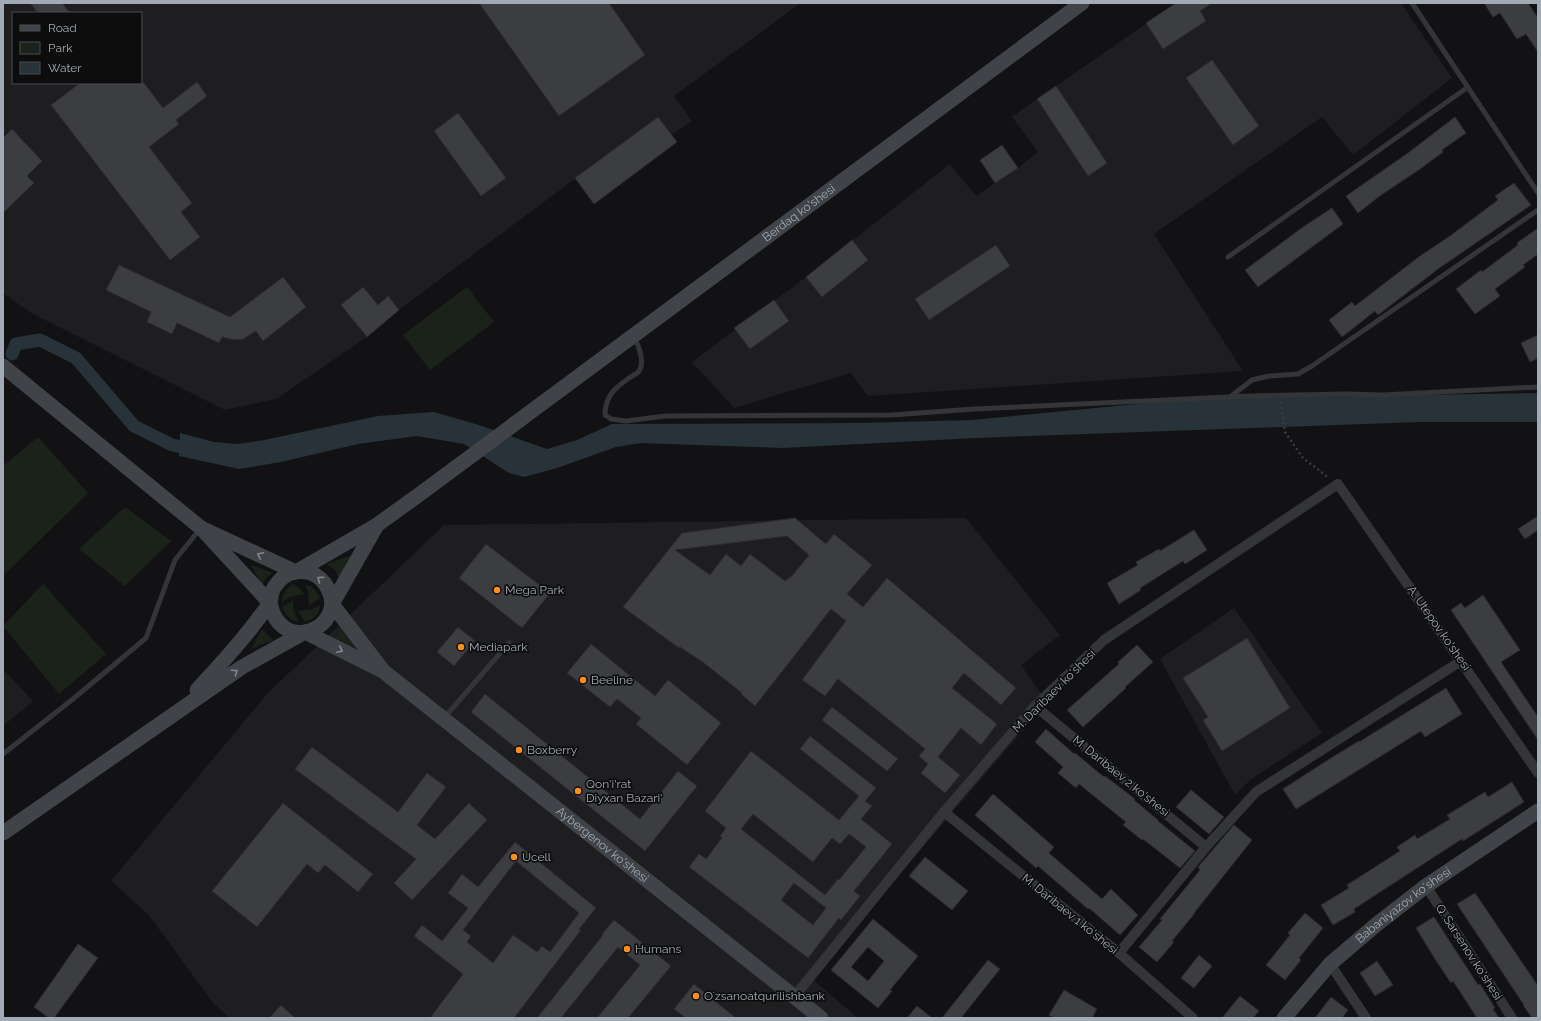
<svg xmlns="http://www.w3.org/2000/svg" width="1541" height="1021" font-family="Raleway,sans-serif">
<rect width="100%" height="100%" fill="#121214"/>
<!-- built -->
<g fill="#1e1e21" fill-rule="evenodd">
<path d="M3 3H479L559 116 645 55 609 3H801L674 96 692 121 671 135 658 117 399 310 367 337 276 399 225 410 31 313 3 293ZM13 13H141V83H13Z"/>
<path d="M1176 3H1401L1452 78 1353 155 1322 117 1154 234 1243 371 868 396 851 373 734 408 692 362 806 277 950 164 976 196 1018 168 1038 152 1012 117 1037 99 1087 175 1106 163 1056 86Z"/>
<path d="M966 518 1060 635 1021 665 1047 702 811 978 857 1017 856 1018H230L214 1004 148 914 111 881 268 693 444 525Z"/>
<path d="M1234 608 1322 733 1250 780 1235 795 1160 659Z"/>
<path d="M3 669 33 701 3 726Z"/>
</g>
<!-- green -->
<g fill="#1a221a">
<path d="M467 287 494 322 430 370 403 335Z"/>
<path d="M38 437 88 493 3 576V466Z"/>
<path d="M125 507 171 541 125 586 79 549Z"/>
<path d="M350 556 339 579 335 570 326 564Z"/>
<path d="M251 565 273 573 266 578 262 585Z"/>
<path d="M43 584 106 654 59 694 3 626Z"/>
<path d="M294 584 305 594 290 597 281 603C283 593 285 589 294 584Z"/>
<path d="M305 585C314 586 316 591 320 598L309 606 308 591Z"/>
<path d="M293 600V609L299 622C289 620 286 616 282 607Z"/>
<path d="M320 605C319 615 314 619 305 622L298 611 313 609Z"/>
<path d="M262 629 273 640 251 649Z"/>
<path d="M342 629 352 646 332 639Z"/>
</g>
<!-- water -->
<path fill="#273338" d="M1538 393V422H1419L976 438 783 448 641 443 616 447 557 468 524 477 509 473 464 444 417 436 358 444 281 462 239 469 179 456 180 433 214 442 238 444 264 440 378 416 434 412 479 425 547 449 577 440 612 424 859 423 972 420 1188 399Z"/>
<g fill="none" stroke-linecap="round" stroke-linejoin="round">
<!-- canal -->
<path stroke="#273338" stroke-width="13" d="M12 354 16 344 40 340 76 358 134 426 172 445 197 450"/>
</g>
<!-- building -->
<g fill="#3c3d41" stroke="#2c2c30" fill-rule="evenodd">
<path d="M30 3H62L70 13H38Z"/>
<path d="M479 3H609L645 55 559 116Z"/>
<path d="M1176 3H1212L1200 11 1206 21 1163 49 1146 23Z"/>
<path d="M1484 3H1528L1538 18V52L1526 34 1517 39 1500 13 1493 17Z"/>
<path d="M1212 60 1259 126 1233 145 1186 78Z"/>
<path d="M197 82 207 96 176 120 179 124 149 147 192 203 181 212 200 237 170 260 51 105 80 83H144L163 108Z"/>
<path d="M1056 86 1107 163 1088 176 1037 99Z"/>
<path d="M458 113 506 178 481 196 434 131Z"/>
<path d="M658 117 677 142 594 204 575 178Z"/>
<path d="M1455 117 1466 133 1442 150 1443 152 1420 169 1381 195 1358 213 1346 196 1408 153Z"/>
<path d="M12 129 42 161 27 176 34 183 3 213V138Z"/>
<path d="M1002 145 1018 168 995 183 980 160Z"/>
<path d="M1514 183 1531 205 1438 269 1378 315 1375 311 1342 337 1329 320 1352 302 1355 306 1420 256 1450 236 1498 200 1495 196Z"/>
<path d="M1332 208 1343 224 1258 287 1245 270 1303 227Z"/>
<path d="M1538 228V254L1523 265 1525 267 1495 289 1500 296 1475 314 1456 289 1481 270 1482 272 1518 245 1517 243Z"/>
<path d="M852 240 868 260 822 297 806 277Z"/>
<path d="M996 245 1010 266 929 320 915 299Z"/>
<path d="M119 265 230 317 283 277 306 307 263 341 256 331 243 339 234 340 222 337 219 343 177 323 172 334 147 322 151 312 106 290Z"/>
<path d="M363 287 378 305 388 296 399 310 367 337 341 305Z"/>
<path d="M774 300 789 321 750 349 734 328Z"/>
<path d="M1538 335V358L1530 362 1521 343Z"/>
<path d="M1538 516V530L1525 539 1518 529Z"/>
<path d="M795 518 826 544 834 534 872 565 847 594 863 607 887 578 1016 688 1001 705 964 673 952 688 997 724 981 745 961 728 938 757 960 775 945 793 921 773 928 764 919 756 925 749 914 740 838 679 825 696 802 680 846 621 831 609 755 706 741 694 742 693 704 663 680 647 679 648 623 607 682 533ZM787 536 809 555 792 576 785 581 750 554 741 566 726 554 710 575 675 550Z"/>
<path d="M1194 530 1207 550 1185 564 1183 561 1140 588 1141 590 1119 604 1107 583 1138 565 1136 562 1159 549 1160 551Z"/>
<path d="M486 544 550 593 522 628 459 578Z"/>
<path d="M1483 595 1520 650 1501 662 1538 717V740L1451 610 1461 603 1465 608Z"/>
<path d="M458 627 475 641 454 666 437 652Z"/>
<path d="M1247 638 1290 708 1222 751 1203 720 1208 717 1183 678Z"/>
<path d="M591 644 655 696 668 680 721 723 687 765 636 724 641 718 617 699 610 707 567 673Z"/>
<path d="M1137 645 1153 662 1125 687 1126 688 1083 727 1067 710 1119 664 1118 662Z"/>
<path d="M1446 688 1462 714 1425 737 1421 731 1296 809 1283 789 1331 758 1359 741V742Z"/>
<path d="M485 694 640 819 678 771 697 786 645 851 471 712Z"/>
<path d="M832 707 898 759 887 771 822 720Z"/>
<path d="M1046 729 1074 754 1075 753 1104 777 1105 776 1135 799 1134 800 1158 820V821L1195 851 1180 868 1143 839 1142 840 1123 825 1126 822 1079 784 1076 788 1058 773 1063 767 1035 742Z"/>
<path d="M810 736 876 788 865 801 872 806 861 819 892 844 854 891 860 896 841 920 839 918 808 958 689 867 699 854 706 859 722 838 720 836 726 828 705 811 751 751 839 820 859 796 800 749ZM753 814 813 862 832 838 840 844 849 834 866 847 839 880 838 879 825 895 741 829ZM794 883 826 908 813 925 781 900Z"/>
<path d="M312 747 398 812 427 773 446 787 417 825 435 839 469 803 487 820 412 900 394 883 416 859 295 769Z"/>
<path d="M1512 782 1524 802 1463 841 1462 839 1437 855 1354 909 1355 912 1333 925 1321 905 1349 888 1347 885 1400 851 1397 847 1415 835 1417 839 1450 819 1447 815 1485 792 1488 797Z"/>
<path d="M1191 790 1224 817 1209 834 1176 807Z"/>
<path d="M993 794 1054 847 1049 853 1102 899 1111 889 1138 915 1120 935 1089 908 1088 909 1038 866 1036 868 975 815Z"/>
<path d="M283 803 373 874 358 892 325 865 318 873 307 864 257 927 212 891Z"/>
<path d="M1234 825 1252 840 1194 913H1195L1172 941 1174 942 1157 962 1139 947 1162 920 1160 919 1200 870 1198 867Z"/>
<path d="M515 842 596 908 579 929 581 930 514 1018H430L463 974 414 936 422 925 442 941 468 908 448 893 462 874 478 887ZM516 861 579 913 550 952 542 946 537 952 513 935 493 963 467 942 471 936 463 930Z"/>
<path d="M925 857 968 891 952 910 909 876Z"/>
<path d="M1475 893 1538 986V1018H1532L1523 1005H1524L1457 904Z"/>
<path d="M1305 913 1323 928 1299 958 1301 960 1285 980 1266 965 1290 935 1288 933Z"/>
<path d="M1434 917 1478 985 1480 984 1495 1008 1493 1009 1499 1018H1477L1453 981 1451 983 1435 959 1416 928Z"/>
<path d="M873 919 918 956 890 990 892 991 878 1008 831 970ZM868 947 884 961 868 981 851 967Z"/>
<path d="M614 920 671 966 628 1018H597L640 965 618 947 561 1018H537L603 935 602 934Z"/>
<path d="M78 944 98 958 54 1018H49L34 1007Z"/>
<path d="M1199 955 1212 966 1194 988 1181 978Z"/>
<path d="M988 960 1000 969 961 1018H942Z"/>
<path d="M1377 961 1393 985 1375 996 1360 973Z"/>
<path d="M694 984 736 1018H686L674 1009Z"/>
<path d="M1064 990 1097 1009 1092 1018H1054L1049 1015Z"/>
<path d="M1240 996 1259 1011 1253 1018H1222Z"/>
<path d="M1331 997 1348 1010 1342 1018H1315Z"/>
<path d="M281 1005 295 1018H269Z"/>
<path d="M917 1006 932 1018H907Z"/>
</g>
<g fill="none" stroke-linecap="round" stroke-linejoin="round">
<!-- path -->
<path stroke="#383c40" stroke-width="2.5" stroke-dasharray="2 3" stroke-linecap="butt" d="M1281 402 1285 432 1303 458 1329 478"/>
<!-- lane -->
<g stroke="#333539" stroke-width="5">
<path d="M1412 3 1538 193"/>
<path d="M1228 257 1468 87"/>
<path d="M634 338C639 345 645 363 639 371 637 374 632 376 629 378 615 388 605 396 605 415L611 419 626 421 665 416 892 415 974 409 1250 396 1346 394 1383 395 1538 387"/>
<path d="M1230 397 1252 380 1269 376 1298 374 1312 366 1538 210"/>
<path d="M444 718 509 643"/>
<path d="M3 754 73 699 146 638 175 560 200 529"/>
</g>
<!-- street -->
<g stroke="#333539" stroke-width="10">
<path d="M1035 706 1206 847"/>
<path d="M944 812 1119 953 1193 1018"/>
<path d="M1426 886 1512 1018"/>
<path d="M1119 953 1206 847 1256 792 1461 661"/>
<path d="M1330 964 1366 1018"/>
<path d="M794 997 944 812 1035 706 1104 640 1338 484 1538 773"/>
</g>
<!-- secondary -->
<g stroke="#404449" stroke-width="15">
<path d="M3 366 201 528 270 603C281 657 348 627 328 589 324 581 319 576 311 573 302 570 290 571 282 578 278 582 274 586 272 592 271 596 271 601 269 604 265 611 259 617 255 623 237 647 217 668 197 690"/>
<path d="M377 525 332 604 381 668"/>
<path id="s1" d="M201 528 296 572 377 525 424 491 1082 3"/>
<path id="s2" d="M3 833 242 667 305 632 383 671 821 1018"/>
<path id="s3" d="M1284 1018 1330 964 1377 924 1426 886 1538 811"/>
</g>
</g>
<!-- one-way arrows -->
<defs><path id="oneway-chevron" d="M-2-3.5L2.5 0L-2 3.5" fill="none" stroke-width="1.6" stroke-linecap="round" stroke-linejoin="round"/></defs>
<g stroke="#80878f">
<use href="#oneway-chevron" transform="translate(260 555) rotate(-155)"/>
<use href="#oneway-chevron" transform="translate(320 579) rotate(-143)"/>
<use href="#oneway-chevron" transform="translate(340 650) rotate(26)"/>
<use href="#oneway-chevron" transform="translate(235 672) rotate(-34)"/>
</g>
<!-- markers -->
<g fill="#fe8e1f" stroke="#0d0d0e" stroke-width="1.5">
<circle cx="497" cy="590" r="4"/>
<circle cx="461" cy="647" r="4"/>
<circle cx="583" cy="680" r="4"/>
<circle cx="519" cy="750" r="4"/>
<circle cx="578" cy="791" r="4"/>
<circle cx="514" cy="857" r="4"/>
<circle cx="627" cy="949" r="4"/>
<circle cx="696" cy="996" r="4"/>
</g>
<g text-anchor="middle" stroke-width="3.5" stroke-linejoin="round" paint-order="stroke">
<!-- street labels -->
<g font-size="12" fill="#a2abb5" stroke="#0d0d0e">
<text dy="4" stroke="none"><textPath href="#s1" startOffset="723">Berdaq ko'shesi</textPath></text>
<text transform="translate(1439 628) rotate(55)" y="4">A. Utepov ko'shesi</text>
<text transform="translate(1054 691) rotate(-45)" y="4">M. Daribaev ko'shesi</text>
<text transform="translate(1121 776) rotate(39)" y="4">M. Daribaev 2 ko'shesi</text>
<text dy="4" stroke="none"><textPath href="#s2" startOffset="730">Aybergenov ko'shesi</textPath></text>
<text dy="4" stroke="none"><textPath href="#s3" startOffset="165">Babaniyazov ko‘shesi</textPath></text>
<text transform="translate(1070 914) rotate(39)" y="4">M. Daribaev 1 ko'shesi</text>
<text transform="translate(1469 952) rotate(57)" y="4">Q. Sarsenov ko'shesi</text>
</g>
<!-- poi labels -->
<g font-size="12" fill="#a2abb5" stroke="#0d0d0e" text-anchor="start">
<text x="505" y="594">Mega Park</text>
<text x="469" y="651">Mediapark</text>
<text x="591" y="684">Beeline</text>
<text x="527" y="754">Boxberry</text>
<text x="586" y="788">Qon'i'rat<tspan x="586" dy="14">Diyxan Bazari'</tspan></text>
<text x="522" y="861">Ucell</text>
<text x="635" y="953">Humans</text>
<text x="704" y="1000">Oʻzsanoatqurilishbank</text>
</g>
</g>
<!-- border -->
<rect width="1541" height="1021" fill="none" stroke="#a2abb5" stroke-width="8"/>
<!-- legend -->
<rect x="12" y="12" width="130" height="72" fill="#0d0d0e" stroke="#494c51"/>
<rect x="20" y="25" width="20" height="6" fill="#404449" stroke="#494c51"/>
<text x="48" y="32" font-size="12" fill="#a2abb5">Road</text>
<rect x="20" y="42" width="20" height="12" fill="#1a221a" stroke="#494c51"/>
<text x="48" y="52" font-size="12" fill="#a2abb5">Park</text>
<rect x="20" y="62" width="20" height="12" fill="#273338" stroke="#494c51"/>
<text x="48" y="72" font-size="12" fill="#a2abb5">Water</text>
</svg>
